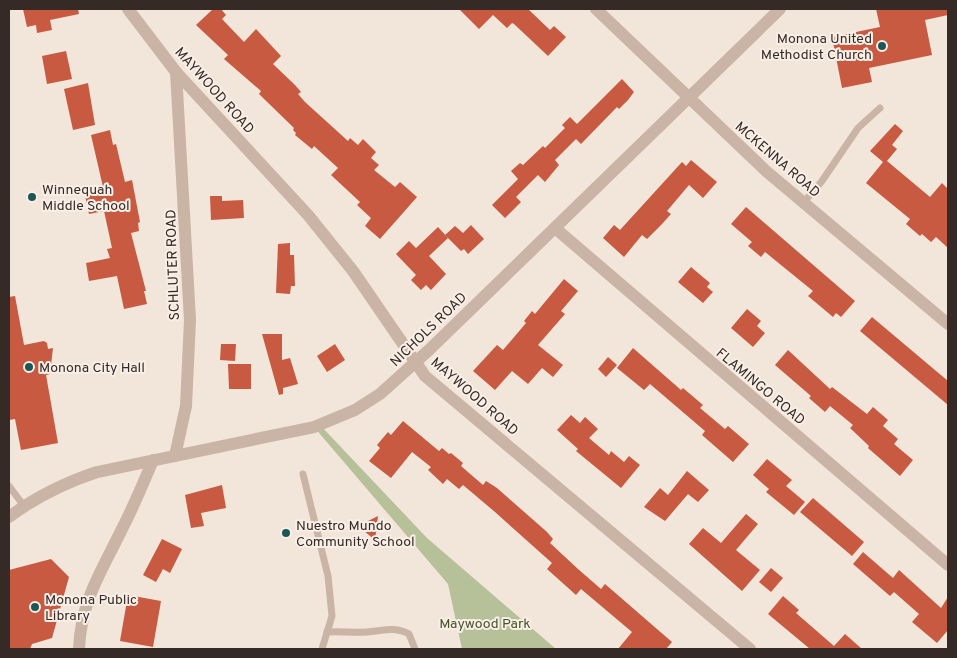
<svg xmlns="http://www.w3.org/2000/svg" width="957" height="658" font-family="Overpass,sans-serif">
<rect width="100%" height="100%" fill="#f2e5d9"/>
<!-- green -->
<path fill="#b6c199" d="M320 425 427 538 556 649H462L448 584 314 427Z"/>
<!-- building -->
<g fill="#c85a41">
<path d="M23 9H78L79 14 50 20 52 30 37 33 36 25 27 27Z"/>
<path d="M213 9H221L226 15 222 19 244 42 256 29 281 56 273 64 295 85 301 92 298 94 305 102 348 141 350 138 358 145 363 139 376 152 371 158 379 165 374 170 395 187 400 182 417 197 380 239 365 226 371 218 357 205 360 202 331 175 338 168 314 146 312 149 295 135 296 133 293 130 294 128 259 94 261 91 224 59 228 55 196 25Z"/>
<path d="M459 9H528L550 30 554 26 566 37 548 56 514 24 512 23 507 28 493 15 479 29Z"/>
<path d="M876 9H948V15L925 20 932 55 869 68 872 82 842 88 832 37 880 27Z"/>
<path d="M66 51 72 79 47 84 42 56Z"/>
<path d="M622 79 634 92 628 100 619 109 617 107 581 144 576 139 555 160 559 165 545 182 538 175 516 197 521 202 505 218 492 205 518 179 511 171 520 163 523 165 543 146 545 148 565 128 562 125 570 117 577 124Z"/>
<path d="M88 83 95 125 73 130 64 89Z"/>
<path d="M895 124 903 131 892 145 897 149 887 161 930 197 942 183 948 189V248L936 237 931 242 922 234 920 236 906 224 910 219 866 183 883 162 870 151Z"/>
<path d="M110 130 113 145 116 144 125 182 132 180 140 222 138 223 139 231 131 233 146 291H144L147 304 124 309 117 276 89 281 86 263 110 258 107 249 112 248 104 211 89 214 84 191 103 187 91 135Z"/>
<path d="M691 160 717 182 703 198 689 185 667 211 671 214 662 224 647 239 642 235 624 257 603 238 614 225 620 230 682 162 686 166Z"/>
<path d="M210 196H222V201L243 200 244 218 211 220Z"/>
<path d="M746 207 855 301 841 317 836 313 833 317 808 296 813 291 765 252 761 257 748 246 752 242 731 224Z"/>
<path d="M471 225 484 239 468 254 464 249 461 251 445 235 455 226 463 233Z"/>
<path d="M438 227 448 238 429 256 446 274 431 290 426 285 421 290 411 280 416 275 396 254 409 241 416 248Z"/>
<path d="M290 243V255H294L295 286H291L290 294 276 293 278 244Z"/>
<path d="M691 267 710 283 707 287 713 292 703 303 678 282Z"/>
<path d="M564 279 578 291 561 311 565 314 538 345 563 365 553 377 542 368 528 384 512 371 495 390 473 371 497 345 503 350 526 323 524 321 532 311 535 314Z"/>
<path d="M15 296 24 345 44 341 47 343 48 349 53 348 50 374 46 375 58 443 21 450 15 419 9 420V297Z"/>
<path d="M747 309 761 321 757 326 765 333 753 347 731 328Z"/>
<path d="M872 317 948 381V405L860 331Z"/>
<path d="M262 334H282V360L290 358 298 384 283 388V394L279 395Z"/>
<path d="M221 344H236L235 361 220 360Z"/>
<path d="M335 344 345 360 327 372 317 356Z"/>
<path d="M633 348 681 390 683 388 703 405 700 408 725 429 728 426 749 444 733 462 702 435 705 431 650 384 644 390 617 368Z"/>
<path d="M788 350 830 389 832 387 867 414 873 407 888 420 883 426 898 439 894 444 913 460 900 476 868 448 869 446 850 428 853 425 830 406 825 412 809 398 811 396 775 365Z"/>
<path d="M608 357 617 365 606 377 598 369Z"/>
<path d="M228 364H251V389H229Z"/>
<path d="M571 415 580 423 585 417 598 429 589 438 609 455 611 451 624 462 629 456 640 465 621 488 576 451 578 449 557 430Z"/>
<path d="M403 421 439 451 442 448 449 454 451 453 463 463 461 466 483 485 486 481 497 488 547 532 553 539 550 543 578 569 601 589 605 584 672 642 666 649H618L632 632 581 589 576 595 547 569 552 563 495 512 463 485 459 489 447 479 443 484 428 470 431 467 412 452 391 478 369 461 380 448 377 445 388 432 391 435Z"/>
<path d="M767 459 792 480 786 486 805 502 794 515 766 492 769 489 753 475Z"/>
<path d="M687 471 709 490 698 502 688 494 665 521 644 507 660 488 668 495Z"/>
<path d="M222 485 226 508 201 513 204 526 191 528 185 495Z"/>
<path d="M813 498 864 542 852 556 800 512Z"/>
<path d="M746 514 758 524 736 550 760 570 742 591 689 544 703 528 721 543Z"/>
<path d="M378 516 375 540 358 526Z"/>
<path d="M162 539 182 549 170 573 163 569 156 582 143 575Z"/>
<path d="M863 552 893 578 899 570 941 608 948 597V630L937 643 912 622 919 614 894 592 890 596 853 564Z"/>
<path d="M51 559 69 577 52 638 32 644 30 649H9V570Z"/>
<path d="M771 568 783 578 771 592 759 582Z"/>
<path d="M128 595 161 601 153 647 120 641Z"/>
<path d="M783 596 799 610 796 613 834 646 845 634 862 649H810L768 614Z"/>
</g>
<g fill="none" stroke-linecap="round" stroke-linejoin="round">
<!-- service -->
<g stroke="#cab4a5" stroke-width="7">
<path d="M804 202 822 181 858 128 880 108"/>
<path d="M303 474 328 576 332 616 322 649"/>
<path d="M9 486 24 506"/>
<path d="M327 632C340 631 354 633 367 632 382 631 395 626 409 634L415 649"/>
</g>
<!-- minor -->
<g stroke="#cab4a5" stroke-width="12">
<path d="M128 9 176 72 308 215 353 271 425 376 750 649"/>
<path d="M596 9 766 171 948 324"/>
<path d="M555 228 948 565"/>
<path d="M175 456 186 406 190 320 176 72"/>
<path d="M79 649C81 601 101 572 121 531 133 508 143 484 153 460"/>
</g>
<!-- tertiary -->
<path stroke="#cab4a5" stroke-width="12" d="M9 517C37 496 64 483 97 472L314 427 355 410 380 394 429 350 780 9"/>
</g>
<!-- markers -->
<g fill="#1c5758" stroke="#f9efe6" stroke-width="2">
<circle cx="882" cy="46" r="5"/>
<circle cx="32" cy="197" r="5"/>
<circle cx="29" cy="367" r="5"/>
<circle cx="286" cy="533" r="5"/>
<circle cx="35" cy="607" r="5"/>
</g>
<g text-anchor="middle" stroke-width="4" stroke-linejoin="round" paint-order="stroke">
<!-- poi labels -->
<g font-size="14" fill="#362a27" stroke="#f9efe6" text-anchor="start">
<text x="872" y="43" text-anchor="end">Monona United<tspan x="872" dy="16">Methodist Church</tspan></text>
<text x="42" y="194">Winnequah<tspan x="42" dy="16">Middle School</tspan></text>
<text x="39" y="372">Monona City Hall</text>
<text x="296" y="530">Nuestro Mundo<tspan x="296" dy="16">Community School</tspan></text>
<text x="45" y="604">Monona Public<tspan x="45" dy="16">Library</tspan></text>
</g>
<!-- street labels -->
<g font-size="14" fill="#362a27" stroke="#f9efe6">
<text transform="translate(215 90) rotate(48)" y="5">MAYWOOD ROAD</text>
<text transform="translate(778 159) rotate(41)" y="5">MCKENNA ROAD</text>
<text transform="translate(172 265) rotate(-92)" y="5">SCHLUTER ROAD</text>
<text transform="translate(428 329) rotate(-44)" y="5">NICHOLS ROAD</text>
<text transform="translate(761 386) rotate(40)" y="5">FLAMINGO ROAD</text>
<text transform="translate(475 396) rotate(41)" y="5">MAYWOOD ROAD</text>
</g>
<!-- park labels -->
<g font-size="14" fill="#47542a" stroke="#f9efe6">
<text x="485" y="628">Maywood Park</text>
</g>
</g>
<!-- border -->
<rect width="957" height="658" fill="none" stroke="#362a27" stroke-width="20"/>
</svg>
